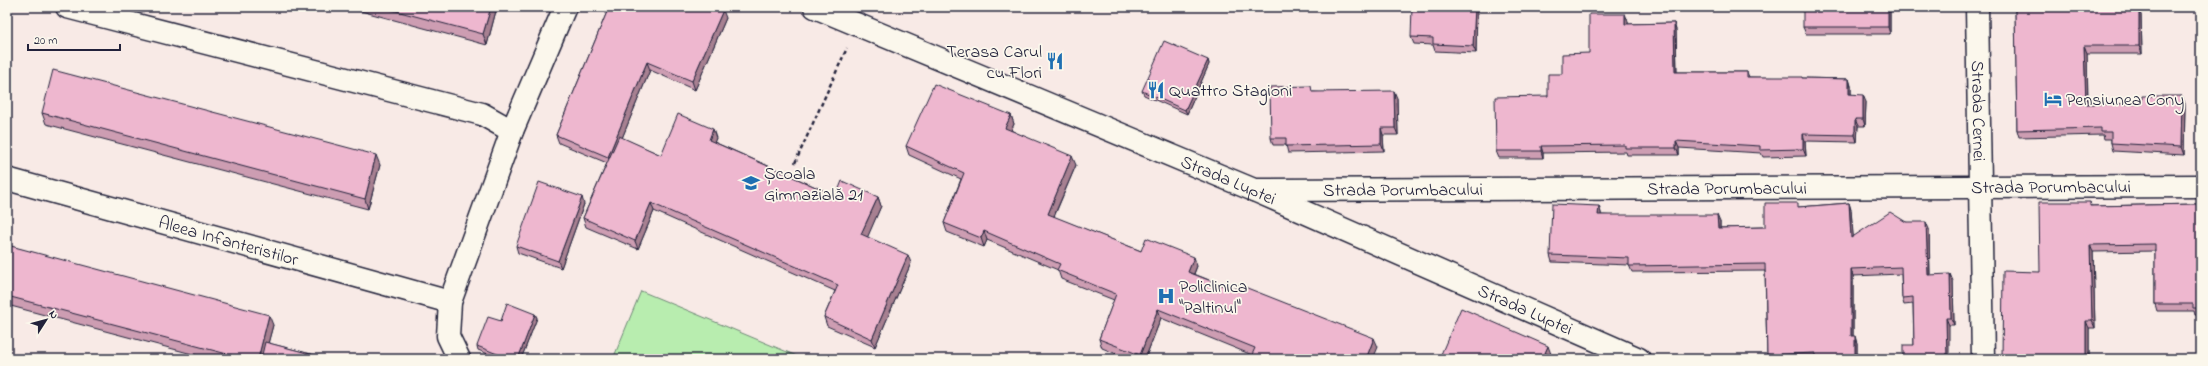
<svg xmlns="http://www.w3.org/2000/svg" width="2208" height="366" font-family="'Indie Flower',sans-serif">
<rect width="100%" height="100%" fill="#f8eae6"/>
<filter id="ink" filterUnits="userSpaceOnUse"><feTurbulence type="fractalNoise" baseFrequency=".025" numOctaves="2"/><feDisplacementMap in="SourceGraphic" scale="8" xChannelSelector="R" yChannelSelector="G"/><feConvolveMatrix kernelMatrix="1 2 1 2 8 2 1 2 1" color-interpolation-filters="sRGB"/></filter>
<g filter="url(#ink)">
<!-- green -->
<path fill="#b8edaf" stroke="#6d8875" d="M641 291 804 359H613Z"/>
<g fill="none" stroke-linecap="round" stroke-linejoin="round">
<!-- minor casing -->
<g stroke="#22223b" stroke-width="25">
<g id="minor">
<path d="M67 7 482 114 512 131"/>
<path id="s1" d="M815 7 1254 190 1639 359"/>
<path id="s2" d="M1977 7 1983 359"/>
<path id="s3" d="M7 179 450 302"/>
<path id="s4" d="M1254 190 2201 186"/>
<path d="M459 359 448 336 450 302 512 131 565 7"/>
</g>
</g>
<!-- path -->
<path stroke="#22223b" stroke-width="2.5" stroke-dasharray="4 3" stroke-linecap="butt" d="M795 163 847 48"/>
<!-- minor -->
<use href="#minor" stroke="#fbf7ec" stroke-width="22"/>
</g>
<!-- wall -->
<g fill="#cd9db2" stroke="#22223b">
<path d="M346 7H497L487 45Z"/>
<path d="M609 7 726 18 695 90 650 70 622 138 661 155 716 138 714 142 836 196 878 197 881 206 867 237 911 263 875 347 827 326 824 317 835 291 654 211 638 249 586 227 583 218 607 163 559 143 556 135Z"/>
<path d="M1477 7 1476 53 1435 51 1433 45 1414 44 1411 37Z"/>
<path d="M2015 7 2141 15 2142 54H2087L2088 104H2142L2182 96 2185 104 2184 155 2113 151 2111 143V139H2104L2103 135 2019 137 2017 130Z"/>
<path d="M1890 8V34H1806L1803 27Z"/>
<path d="M1628 21V24L1674 23 1676 30 1677 72H1747L1749 77 1849 79 1851 86V94L1866 102 1865 126H1858L1857 142 1805 141 1806 156 1763 157 1761 153 1679 148V155H1627L1626 152 1543 153V158H1499L1496 151 1548 96 1562 74 1589 53Z"/>
<path d="M1208 60 1209 64 1187 114 1144 95 1142 91Z"/>
<path d="M1313 92 1397 98 1398 135H1383L1384 151 1288 153 1286 145H1273L1271 138Z"/>
<path d="M42 113 380 165 368 209 46 124Z"/>
<path d="M1011 115 1014 124 1011 130 1076 165 1054 217 1141 251 1197 266 1194 274 1378 347 1252 355 1161 318 1145 359H1129L1102 348 1099 339 1114 300 1061 279 1058 270 987 240 984 247 947 232 944 223 961 179 909 155 906 146Z"/>
<path d="M2201 201V315H2195L2194 311H2157L2155 304V251L2093 252 2095 328H2089V359H2002L2040 272 2090 202 2091 206 2198 204Z"/>
<path d="M1849 203 1851 210 1853 237 1906 222 1929 229 1930 275 1953 281 1954 325H1949L1914 345 1913 304 1904 305 1902 298 1901 274 1853 276V336L1857 343V359H1769L1767 355 1765 271 1632 272 1629 265 1552 262 1550 255 1599 206 1601 213V215L1720 222V228L1765 227 1799 207Z"/>
<path d="M584 204 561 268 518 253 516 246Z"/>
<path d="M7 245 273 325 268 343 330 359H211L7 305Z"/>
<path d="M535 314 537 318 521 359H501L478 350 477 346 501 321Z"/>
</g>
<!-- shaded-wall -->
<g fill="#a78091" stroke="#22223b">
<path d="M491 7H497L487 45 483 34Z"/>
<path d="M1475 7H1477L1476 53 1473 46Z"/>
<path d="M1888 7H1890V34L1888 27Z"/>
<path d="M2139 7 2141 15 2142 54 2139 46Z"/>
<path d="M723 10 726 18 695 90 692 81Z"/>
<path d="M1625 14 1628 21V31L1625 24Z"/>
<path d="M1674 23 1676 30 1677 79 1675 72Z"/>
<path d="M2084 46 2087 54 2088 111 2086 104Z"/>
<path d="M1208 60 1209 64 1187 114 1185 110Z"/>
<path d="M647 62 650 70 611 165 608 157Z"/>
<path d="M1849 79 1851 86V101L1849 94Z"/>
<path d="M1394 91 1397 98 1398 135 1395 128Z"/>
<path d="M1863 95 1866 102 1865 126 1863 119Z"/>
<path d="M2182 96 2185 104 2184 155 2181 147Z"/>
<path d="M1011 115 1014 124 1008 137 1005 128Z"/>
<path d="M1855 119 1858 126 1857 142 1855 135Z"/>
<path d="M1381 128 1383 135 1384 151 1381 144Z"/>
<path d="M713 129 716 138 712 148 709 140Z"/>
<path d="M1803 134 1805 141 1806 156 1803 149Z"/>
<path d="M1676 141 1679 148V155L1676 148Z"/>
<path d="M1541 146 1543 153V158L1541 151Z"/>
<path d="M376 155 380 165 368 209 365 199Z"/>
<path d="M1072 156 1076 165 1051 223 1048 214Z"/>
<path d="M582 197 584 204 561 268 558 261Z"/>
<path d="M878 197 881 206 865 243 861 234Z"/>
<path d="M651 203 654 211 638 249 635 241Z"/>
<path d="M1849 203 1851 210 1854 245 1851 238Z"/>
<path d="M1599 206 1601 213V222L1598 215Z"/>
<path d="M1717 215 1720 222V235L1718 228Z"/>
<path d="M1926 222 1929 229 1930 282 1928 275Z"/>
<path d="M984 231 987 240 984 247 981 238Z"/>
<path d="M2090 245 2093 252 2095 328 2092 321Z"/>
<path d="M908 255 911 263 875 347 872 339Z"/>
<path d="M1194 257 1197 266 1191 281 1188 272Z"/>
<path d="M1851 269 1853 276V343L1851 336Z"/>
<path d="M1950 274 1953 281 1954 325 1951 318Z"/>
<path d="M1158 309 1161 318 1145 359H1141L1140 355Z"/>
<path d="M535 314 537 318 521 359H518Z"/>
<path d="M269 315 273 325 264 359H258Z"/>
<path d="M1946 318 1949 325V359H1947Z"/>
<path d="M2086 321 2089 328V359H2086Z"/>
<path d="M1855 336 1857 343V359H1855Z"/>
<path d="M1374 338 1378 347 1373 359H1366Z"/>
<path d="M1548 346 1551 354 1549 359 1545 353Z"/>
</g>
<!-- building -->
<g fill="#eeb7cf" stroke="#22223b">
<path d="M381 7H491L483 34Z"/>
<path d="M609 7H716L723 10 692 81 647 62 608 157 556 135Z"/>
<path d="M1412 7H1475L1473 46 1433 44V38L1411 37Z"/>
<rect x="1803" y="7" width="85" height="20"/>
<path d="M2015 7H2139V46H2084L2086 104H2142V96H2182L2181 147 2111 143V132H2101V128L2017 130Z"/>
<path d="M1589 14H1625V24L1674 23 1675 72H1747V77H1802V78L1849 79V94L1863 95V119H1855V135L1803 134V149L1760 150V146L1676 141V148H1625V145L1541 146V151H1496L1495 97 1548 96V74H1562V54L1589 53Z"/>
<path d="M1164 41 1208 60 1185 110 1142 91Z"/>
<path d="M53 70 376 155 365 199 42 113Z"/>
<path d="M934 84 1011 115 1005 128 1072 156 1048 214 1141 251 1146 238 1194 257 1188 272 1234 290 1237 284 1374 338 1366 359H1250L1255 348 1158 309 1140 355 1099 339 1116 294 1057 270 1060 264 984 231 981 238 944 223 964 173 906 146Z"/>
<path d="M1311 86 1312 92 1394 91 1395 128H1381V144L1286 146V138H1271L1270 87Z"/>
<path d="M678 114 713 129 709 140 836 196 842 181 878 197 861 234 908 255 872 339 824 317 838 285 651 203 635 241 583 218 619 136 661 155Z"/>
<path d="M539 182 582 197 558 261 516 246Z"/>
<path d="M2198 201H2201V308H2193V304H2155V244L2090 245 2092 321H2086V359H2002L2003 271 2040 272 2039 202H2090V206L2198 204Z"/>
<path d="M1765 203H1798V207L1849 203 1851 238 1890 212 1906 222H1926L1928 275 1950 274 1951 318H1946L1947 359H1903V345H1914L1913 297 1902 298 1901 267 1851 269V336H1855V359H1815V353L1767 355 1765 264 1629 266V258L1550 255 1552 204 1599 206 1598 215H1717L1718 228 1765 227Z"/>
<path d="M7 245 269 315 258 359H246L7 296Z"/>
<path d="M507 303 535 314 518 359H510L477 346 488 317 501 321Z"/>
<path d="M1461 308 1548 346 1545 353 1558 359H1439Z"/>
<path d="M265 342 330 359H261Z"/>
</g>
</g>
<!-- icons -->
<defs>
<g id="restaurant-bare" transform="scale(1.38)"><path d="M-5-6h1v4h1v-4h1v4h1v-4h1v5L-1.5 .5V6h-2V.5L-5-1ZM5-6V6H3V1.5H1.5Q1.5-4 5-6Z" fill="#1f6fb2" stroke="#fbf7ec" stroke-width="2.5" paint-order="stroke"/></g>
<g id="hotel-bare" transform="scale(1.38)"><path d="M-6-4.5h1.5V1H6V5H4.5V3h-9V5H-6ZM-4 0a1.8 1.8 0 1 1 3.6 0ZM.5 0V-2.5h3Q6-2.5 6 0Z" fill="#1f6fb2" stroke="#fbf7ec" stroke-width="2.5" paint-order="stroke"/></g>
<g id="school-bare" transform="scale(1.38)"><path d="M0-5L7-2L0 1L-7-2ZM-4 1L0 2.5L4 1V4Q0 6-4 4Z" fill="#1f6fb2" stroke="#fbf7ec" stroke-width="2.5" paint-order="stroke"/></g>
<g id="hospital-bare" transform="scale(1.38)"><path d="M-5-5h3v3.5h4V-5h3V5h-3V1.5h-4V5h-3Z" fill="#1f6fb2" stroke="#fbf7ec" stroke-width="2.5" paint-order="stroke"/></g>
</defs>
<g fill-rule="evenodd">
<use href="#restaurant-bare" x="1055" y="61"/>
<use href="#restaurant-bare" x="1156" y="90"/>
<use href="#hotel-bare" x="2053" y="99"/>
<use href="#school-bare" x="751" y="183"/>
<use href="#hospital-bare" x="1166" y="296"/>
</g>
<g text-anchor="middle" stroke-width="3.5" stroke-linejoin="round" paint-order="stroke">
<!-- poi labels -->
<g font-size="18" fill="#22223b" stroke="#fbf7ec" text-anchor="start">
<text x="1042" y="57" text-anchor="end">Terasa Carul<tspan x="1042" dy="21">cu Flori</tspan></text>
<text x="1169" y="96">Quattro Stagioni</text>
<text x="2066" y="105">Pensiunea Cony</text>
<text x="764" y="179">Școala<tspan x="764" dy="21">Gimnazială 21</tspan></text>
<text x="1179" y="292">Policlinica<tspan x="1179" dy="21">"Paltinul"</tspan></text>
</g>
<!-- street labels -->
<g font-size="18" fill="#22223b" stroke="#fbf7ec">
<text dy="6" stroke="none"><textPath href="#s2" startOffset="104">Strada Cernei</textPath></text>
<text dy="6" stroke="none"><textPath href="#s1" startOffset="448">Strada Luptei</textPath></text>
<text dy="6" stroke="none"><textPath href="#s4" startOffset="797">Strada Porumbacului</textPath></text>
<text dy="6" stroke="none"><textPath href="#s4" startOffset="473">Strada Porumbacului</textPath></text>
<text dy="6" stroke="none"><textPath href="#s4" startOffset="149">Strada Porumbacului</textPath></text>
<text dy="6" stroke="none"><textPath href="#s3" startOffset="230">Aleea Infanteristilor</textPath></text>
<text dy="6" stroke="none"><textPath href="#s1" startOffset="772">Strada Luptei</textPath></text>
</g>
</g>
<!-- margin -->
<rect width="2208" height="366" fill="none" stroke="#fbf7ec" stroke-width="24"/>
<rect x="12" y="12" width="2184" height="342" fill="none" stroke="#22223b" stroke-width="1.5" filter="url(#ink)"/>
<!-- north arrow -->
<g transform="translate(46 320) rotate(54)" stroke="#fbf7ec" stroke-width="3" paint-order="stroke">
<path d="M0-3L7 15L0 10L-7 15Z" fill="#22223b"/>
<text y="-6" font-size="11" font-weight="bold" text-anchor="middle" fill="#22223b">N</text>
</g>
<!-- scale -->
<path d="M28 44v6h92v-6" fill="none" stroke="#22223b" stroke-width="2"/>
<text x="34" y="44" font-size="12" fill="#22223b" stroke="#fbf7ec" stroke-width="3" paint-order="stroke">20 m</text>
</svg>
